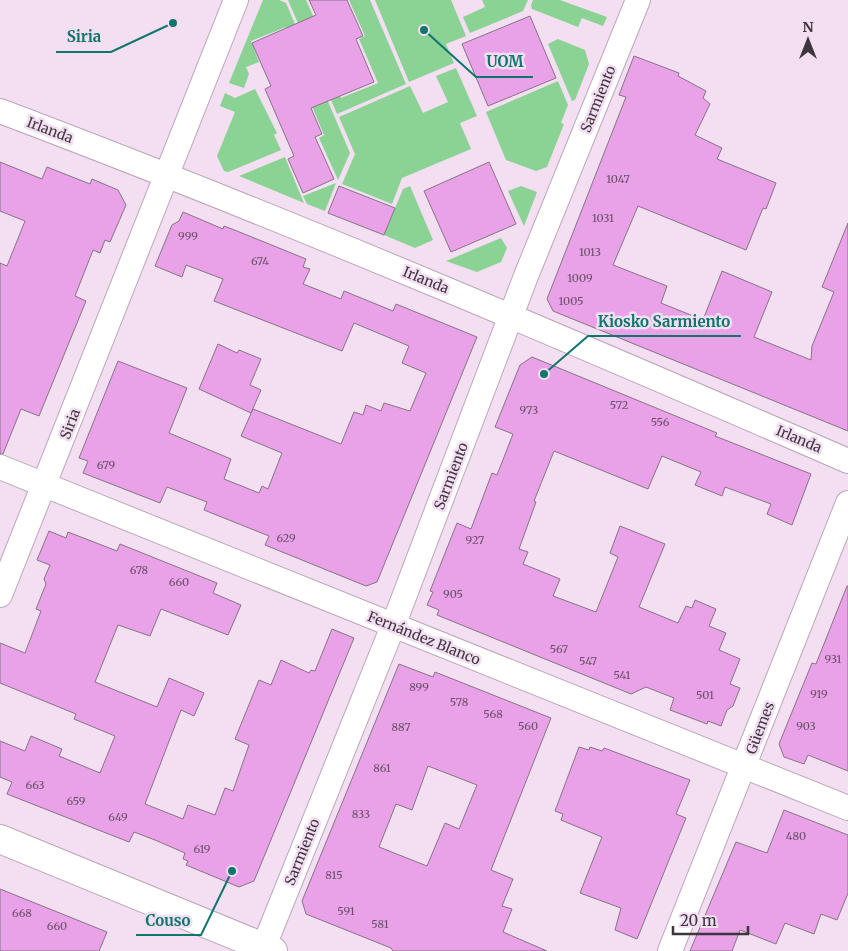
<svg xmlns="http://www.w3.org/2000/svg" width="848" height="951" font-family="Merriweather,serif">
<rect width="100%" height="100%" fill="#f3def2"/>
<!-- green -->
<g fill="#8bd394">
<path d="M263 0H279L286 3 350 153 338 180 319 138 324 135 296 68 302 65 286 27 251 41 259 62 246 67 249 74 244 88 229 83Z"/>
<path d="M288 0H306L328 49 312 56Z"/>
<path d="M349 0H370L406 84 337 114 314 60 323 56 341 98 378 83 359 39 365 36Z"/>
<path d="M375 0H451L466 36 446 44 454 63 409 82Z"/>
<path d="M482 0H528L523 11 470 33 463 17 485 7Z"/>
<path d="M533 0H560L607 17 603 26 582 18 578 27 532 9 531 5Z"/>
<path d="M558 39 585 50 589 64 575 100 572 101 548 44Z"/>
<path d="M456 68 477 116 460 123 471 149 402 178 392 204 342 184 355 154 339 117 410 86 423 113 448 102 436 76Z"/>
<path d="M558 81 568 105 561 123 564 124 547 167 536 171 506 160 486 112Z"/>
<path d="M255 89 277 133 274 135 281 150 228 172 224 171 217 156 235 112 220 106 225 93 235 98Z"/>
<path d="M285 157 304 203 239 176Z"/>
<path d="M336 183 325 211 307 204 303 196Z"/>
<path d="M410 186 433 240 415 248 384 235 403 189Z"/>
<path d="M521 186 537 192 524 226 508 191Z"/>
<path d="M501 238 507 248 501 262 477 272 446 261Z"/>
</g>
<!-- building -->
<g fill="#e9a1e8" stroke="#867485" fill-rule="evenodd">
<path d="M309 0H347L363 36 356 39 374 82 311 108 322 134 315 137 334 179 303 193 288 159 294 156 265 89 271 86 252 43 316 15Z"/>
<path d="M530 16 556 78 488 106 462 44Z"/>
<path d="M634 56 679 73 678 76 706 91 703 98 710 104 695 135 722 148 717 159 776 183 766 209 763 208 746 250 638 206 613 265 667 286 661 303 703 320 722 271 772 292 754 337 811 360 812 346 834 292 822 287 848 223V431L553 311 547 299 626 97 619 95Z"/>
<path d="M0 162 42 179 47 167 90 184 92 179 118 190 126 205 110 242 105 240 100 253 93 250 75 296 86 301 39 416 21 409 3 454H0V263L7 266 25 221 0 211Z"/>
<path d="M489 162 516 224 451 252 424 191Z"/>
<path d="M339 186 395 208 384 235 328 213Z"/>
<path d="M183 212 223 229 224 226 237 231 306 259 303 267 310 269 303 284 341 299 344 291 393 311 396 304 477 337 377 582 366 586 265 545 269 536 204 510 207 502 167 487 160 503 83 473 88 461 79 458 118 361 187 388 169 433 231 459 224 479 259 493 262 486 268 489 282 453 241 436 253 409 341 444 354 412 363 415 366 405 381 411 384 403 410 411 426 373 402 363 409 346 354 323 342 351 214 301 223 279 186 265 182 277 155 266 172 225 179 221Z"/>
<path d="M218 344 237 353 239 350 261 359 250 385 261 390 251 413 199 389Z"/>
<path d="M532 357 717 433 715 436 811 474 792 525 767 514 771 504 725 487 722 496 695 485 701 472 662 456 648 489 554 451 534 501 536 502 519 549 528 552 523 564 560 579 553 596 596 612 618 557 610 553 620 526 665 544 639 607 678 623 686 606 692 608 695 600 716 609 709 626 726 633 719 650 740 659 730 684 740 688 733 706 727 710 721 726 708 721 707 724 670 710 674 698 646 687 631 694 437 615 439 610 427 605 433 592 430 591 457 523 471 529 492 473 497 475 513 434 495 427 520 365Z"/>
<path d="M49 531 66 538 68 532 117 551 120 544 217 583 213 593 241 605 228 635 161 609 150 636 118 625 95 682 157 707 169 678 204 693 194 716 181 710 145 804 183 819 188 805 215 815 225 788 233 791 249 745 235 739 259 680 271 685 281 660 309 673 311 670 315 671 332 629 354 638 254 881 239 887 186 865 188 861 183 859 185 853 155 840 134 832 129 842 7 794 12 782 0 777V741L25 751 31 736 62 749 59 756 100 773 115 736 74 719 76 714 0 683V643L25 653 41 611 36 609 46 584 44 579 50 565 37 560Z"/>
<path d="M847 586H848V771L808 755 804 764 784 757 779 744 812 663 816 664Z"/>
<path d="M399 664 433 677 435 672 551 718 491 870 513 879 502 906 512 909 503 932 547 951H393L391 948 306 914 302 901ZM428 766 477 785 459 829 445 823 427 866 379 847 396 804 412 810Z"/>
<path d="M579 747 589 750 590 747 602 751 604 748 690 780 676 814 686 818 637 939 615 930 621 908 580 893 602 837 561 820 563 814 555 811Z"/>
<path d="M784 810 848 835V893L837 920 821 914 814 934 785 923 776 944 740 930 732 951H690L736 842 767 853Z"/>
<path d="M0 889 107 932 99 951H0Z"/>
</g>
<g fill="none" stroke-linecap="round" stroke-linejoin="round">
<!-- minor casing -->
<g stroke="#bba7ba" stroke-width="26">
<g id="minor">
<path d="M0 111C286 219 567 339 848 461"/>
<path d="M0 467 848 808"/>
<path d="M0 595 236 0"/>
<path d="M262 951 393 626 526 276 638 0"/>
<path d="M670 951 848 503"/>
</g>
</g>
<!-- secondary casing -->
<g stroke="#bba7ba" stroke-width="30">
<path id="secondary" d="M0 839 273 951"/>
</g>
<!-- minor -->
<use href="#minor" stroke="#fff" stroke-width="24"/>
<!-- secondary -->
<use href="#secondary" stroke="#fff" stroke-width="28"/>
</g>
<g text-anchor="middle" stroke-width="5" stroke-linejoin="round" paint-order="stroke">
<!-- number labels -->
<g font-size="11" fill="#695168">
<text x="618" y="183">1047</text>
<text x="603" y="222">1031</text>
<text x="188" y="240">999</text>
<text x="590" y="256">1013</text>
<text x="260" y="265">674</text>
<text x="580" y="282">1009</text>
<text x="571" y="305">1005</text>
<text x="619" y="409">572</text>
<text x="529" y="414">973</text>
<text x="660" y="426">556</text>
<text x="106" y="469">679</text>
<text x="286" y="542">629</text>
<text x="475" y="544">927</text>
<text x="139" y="574">678</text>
<text x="179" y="586">660</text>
<text x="453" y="598">905</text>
<text x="559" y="653">567</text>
<text x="833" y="663">931</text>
<text x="588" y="665">547</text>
<text x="622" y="679">541</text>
<text x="419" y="691">899</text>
<text x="819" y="698">919</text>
<text x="705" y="699">501</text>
<text x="459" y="706">578</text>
<text x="493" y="718">568</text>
<text x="528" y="730">560</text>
<text x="806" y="730">903</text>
<text x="401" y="731">887</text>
<text x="382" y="772">861</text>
<text x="35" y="789">663</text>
<text x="76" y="805">659</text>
<text x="361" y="818">833</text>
<text x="118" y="821">649</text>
<text x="796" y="840">480</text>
<text x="202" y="853">619</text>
<text x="334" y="879">815</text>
<text x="346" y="915">591</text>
<text x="22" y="917">668</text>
<text x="380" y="928">581</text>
<text x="57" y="930">660</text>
</g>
<!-- street labels -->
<g font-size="14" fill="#3e363d" stroke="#f3def2">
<text transform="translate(598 99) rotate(-68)" y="5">Sarmiento</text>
<text transform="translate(50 130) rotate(21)" y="5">Irlanda</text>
<text transform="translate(426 280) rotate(22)" y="5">Irlanda</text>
<text transform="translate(70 424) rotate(-69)" y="5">Siria</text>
<text transform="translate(799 439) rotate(23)" y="5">Irlanda</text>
<text transform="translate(451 476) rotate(-69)" y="5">Sarmiento</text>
<text transform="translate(424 638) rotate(22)" y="5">Fernández Blanco</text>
<text transform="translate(760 728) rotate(-69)" y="5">Güemes</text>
<text transform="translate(302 852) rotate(-68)" y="5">Sarmiento</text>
</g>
</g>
<!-- callouts -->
<path fill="none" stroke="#0f766e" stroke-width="2" d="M173 23L111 52H56M424 30L476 77H533M544 374L588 336H741M232 871L201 935H136"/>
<g fill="#0f766e" stroke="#f3def2" stroke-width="2">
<circle cx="173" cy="23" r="5"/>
<circle cx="424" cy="30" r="5"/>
<circle cx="544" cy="374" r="5"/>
<circle cx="232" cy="871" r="5"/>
</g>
<g font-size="15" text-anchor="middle" font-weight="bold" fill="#0f766e" stroke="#f3def2" stroke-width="5" stroke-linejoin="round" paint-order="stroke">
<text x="84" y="42">Siria</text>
<text x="505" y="67">UOM</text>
<text x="664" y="327">Kiosko Sarmiento</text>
<text x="168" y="926">Couso</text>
</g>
<!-- north arrow -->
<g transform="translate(808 40)" stroke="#f3def2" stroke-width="4" paint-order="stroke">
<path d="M0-4L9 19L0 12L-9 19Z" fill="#3e363d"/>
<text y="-8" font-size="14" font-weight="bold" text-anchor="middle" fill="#3e363d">N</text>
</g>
<!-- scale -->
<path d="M673 926v8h75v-8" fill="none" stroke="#3e363d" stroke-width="2.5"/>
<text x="680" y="926" font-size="15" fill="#3e363d" stroke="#f3def2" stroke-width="4" paint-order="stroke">20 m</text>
</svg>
